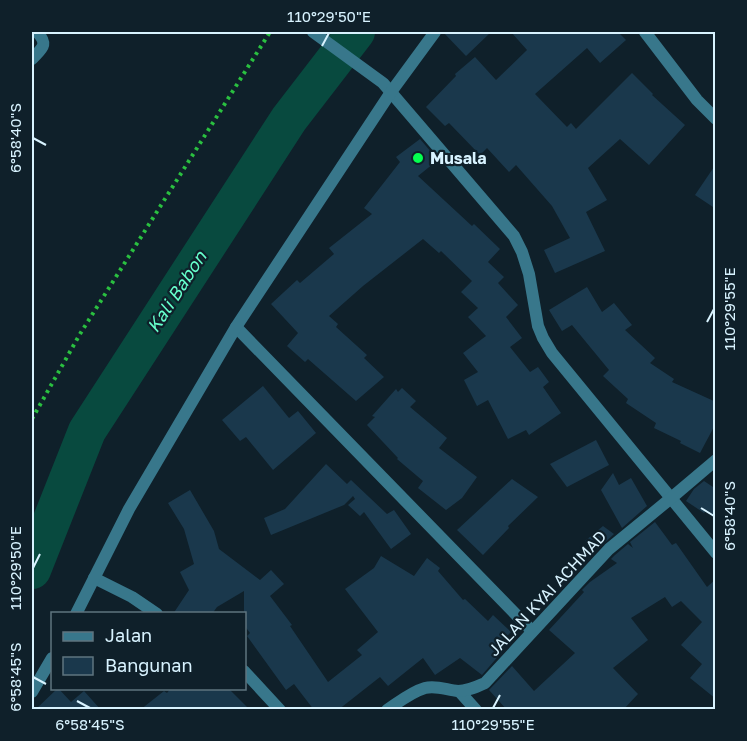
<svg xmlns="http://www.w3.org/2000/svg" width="747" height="741" font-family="'Golos Text',sans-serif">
<rect width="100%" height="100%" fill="#0f202a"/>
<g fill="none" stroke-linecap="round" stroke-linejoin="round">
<!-- river -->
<path stroke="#084a3f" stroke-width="38" d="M32 570 87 431 289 119 356 32"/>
</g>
<!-- building -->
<g fill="#1a384c">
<path d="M443 32H491L466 56Z"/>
<path d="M511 32H618L626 40 600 63 587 48 535 94 567 127 571 123 576 129 632 73 653 94 652 95 685 125 649 165 620 139 588 168 607 200 586 212 605 251 555 273 544 250 570 238 552 206 516 165 509 172 487 148 480 155 449 123 445 126 426 107 456 76 455 74 475 57 496 80 527 50Z"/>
<path d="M420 139 438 160 418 176 472 226 474 224 500 249 488 262 504 277 498 283 518 305 506 317 522 338 510 347 530 372 538 367 549 382 543 387 561 413 529 435 526 430 508 439 488 400 477 406 464 380 478 372 463 353 486 336 468 317 478 308 461 292 472 281 441 251 439 253 423 239 363 286 329 316 338 324 336 327 367 355 364 358 384 377 356 401 308 359 305 362 287 346 298 333 271 304 297 280 300 283 334 254 329 248 372 214 364 208 400 162 396 157Z"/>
<path d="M716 164V209L695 195Z"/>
<path d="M587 287 602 312 614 303 632 325 625 330 655 358 650 363 674 379 672 382 716 402V423L700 453 680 443 681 441 654 428 656 423 626 403 628 399 603 376 609 370 572 325 562 331 549 310Z"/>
<path d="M263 386 289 418 298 411 316 433 273 470 246 437 240 441 222 420Z"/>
<path d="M402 388 416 401 410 407 447 438 439 448 477 477 462 498 446 510 418 488 423 481 397 459 398 458 367 425 375 417 372 416 396 389 398 392Z"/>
<path d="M596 440 609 465 567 487 550 464Z"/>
<path d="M326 464 347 484 351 480 387 514 394 510 411 534 391 549 364 512 360 516 348 505 355 499 353 496 344 505 271 535 264 518 285 509Z"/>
<path d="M613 473 619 485 631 478 647 506 622 528 601 490Z"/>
<path d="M512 479 538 497 508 526 509 528 483 555 457 530Z"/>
<path d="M704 481 716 489V519L706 511 704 513 686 501 694 489Z"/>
<path d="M190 490 214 531 219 549 260 580 271 570 284 584 270 596 292 625 290 626 328 682 362 655 357 650 378 632 345 589 374 568 381 556 414 576 427 558 440 568 438 571 463 600 465 599 488 621 493 615 511 632 496 647 501 653 482 675 460 658 435 675 423 658 388 686 380 677 338 710H314L294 684 286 690 247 636 250 633 244 625V591L217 607 212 614H173L189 590 180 572 194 564 184 529 168 503Z"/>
<path d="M655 522 672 545 676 543 707 587 716 579V699L690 678 702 664 681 645 702 622 681 601 672 607 665 597 631 618 648 640 613 668 638 694 623 710H507L489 690 512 666 534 691 575 653 549 630 584 592 582 590 590 582 617 563 611 559 615 555 628 544 633 548 630 542Z"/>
<path d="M603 526 614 534 598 549 585 541Z"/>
<path d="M58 688 71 702 84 691 101 710H35Z"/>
<path d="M171 688H228L250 710H140L164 691 167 693Z"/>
</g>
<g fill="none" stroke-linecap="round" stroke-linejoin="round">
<!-- path -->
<path stroke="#2ac040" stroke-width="4" stroke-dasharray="3 4.5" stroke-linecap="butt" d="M32 419 80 334 270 32"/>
<!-- minor -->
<g stroke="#38778b" stroke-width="12">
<path d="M313 32 383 83 514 236 522 252 529 274 538 326 543 338 552 353 716 553"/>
<path d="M645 32 697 100 716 119"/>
<path d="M32 59C42 48 49 45 37 32"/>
<path d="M236 327 532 631"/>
<path d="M94 578 132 597 157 614"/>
<path d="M76 614 129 509 236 327 391 92 435 32"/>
<path d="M244 671 280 710"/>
<path d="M459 691 476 710"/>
<path d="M32 692 52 658"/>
<path d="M387 710C399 702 411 692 425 688 436 685 447 690 458 691 468 691 476 687 485 683L609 549 670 499 716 460"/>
</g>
</g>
<!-- ticks -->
<path fill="none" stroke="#d8f3ff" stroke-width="2" d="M322 46 329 33M33 138 46 145M707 322 714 309M701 508 714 516M33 568 40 554M33 677 46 684M77 701 90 708M493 708 500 695"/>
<!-- markers -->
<circle fill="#04ff50" stroke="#0f202a" stroke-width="2" cx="418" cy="158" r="6"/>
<g text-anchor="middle" stroke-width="4.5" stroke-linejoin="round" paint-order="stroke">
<!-- poi labels -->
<g font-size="16" font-weight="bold" fill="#d8f3ff" stroke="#0f202a" text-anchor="start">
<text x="430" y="164">Musala</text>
</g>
<!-- street labels -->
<g font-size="16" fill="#d8f3ff" stroke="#0f202a">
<text transform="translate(547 593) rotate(-47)" y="6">JALAN KYAI ACHMAD</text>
</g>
<!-- water labels -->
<g font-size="18" font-style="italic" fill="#6fc" stroke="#0f202a">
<text transform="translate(177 292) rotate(-57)" y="6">Kali Babon</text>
</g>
</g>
<!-- border -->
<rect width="747" height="741" fill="none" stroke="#0f202a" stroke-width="66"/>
<!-- legend -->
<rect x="51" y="612" width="195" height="78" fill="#0f202a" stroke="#5f747f" stroke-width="1.5"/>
<rect x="63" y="632" width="30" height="9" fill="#38778b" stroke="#5f747f" stroke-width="1.5"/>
<text x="105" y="642" font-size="18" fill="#d8f3ff">Jalan</text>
<rect x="63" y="657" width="30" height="18" fill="#1a384c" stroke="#5f747f" stroke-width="1.5"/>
<text x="105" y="672" font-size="18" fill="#d8f3ff">Bangunan</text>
<rect x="33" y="33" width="681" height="675" fill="none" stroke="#d8f3ff" stroke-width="2"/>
<g font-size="15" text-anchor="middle" fill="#d8f3ff">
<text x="329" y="22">110°29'50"E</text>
<text transform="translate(16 138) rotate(-90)" y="5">6°58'40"S</text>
<text transform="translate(730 309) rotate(-90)" y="5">110°29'55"E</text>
<text transform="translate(730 516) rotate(-90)" y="5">6°58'40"S</text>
<text transform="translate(16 568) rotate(-90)" y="5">110°29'50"E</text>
<text transform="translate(16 677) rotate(-90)" y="5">6°58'45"S</text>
<text x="90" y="730">6°58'45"S</text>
<text x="493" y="730">110°29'55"E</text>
</g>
</svg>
